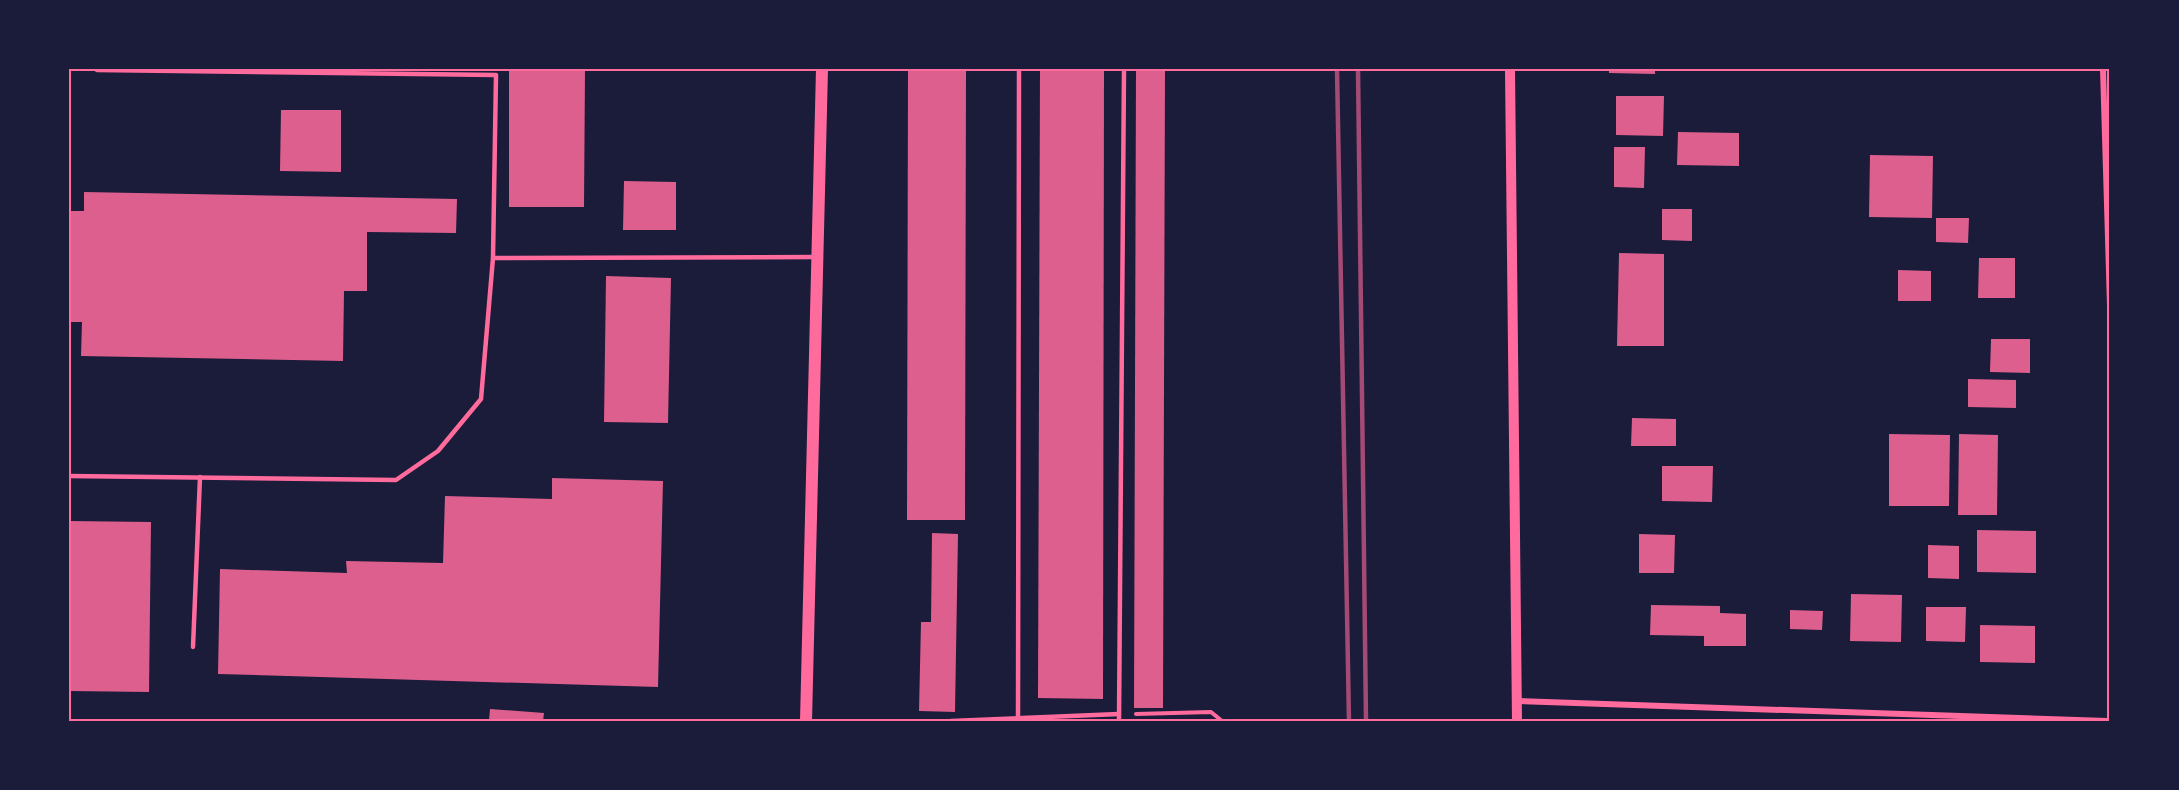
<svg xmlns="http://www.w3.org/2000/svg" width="2179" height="790" font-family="Arial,sans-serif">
<rect width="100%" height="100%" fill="#1b1b3a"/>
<!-- building -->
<g fill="#dd5f8e">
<path d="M509 69H585L584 207H509Z"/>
<path d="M908 69H966L965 520H907Z"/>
<path d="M1040 69H1104L1103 699 1038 698Z"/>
<path d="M1136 69H1165L1163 708H1134Z"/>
<path d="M1609 69H1655V74L1609 73Z"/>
<path d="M1616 96H1664L1663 136 1616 135Z"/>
<path d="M281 110H341V172L280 171Z"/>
<path d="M1678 132 1739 133V166L1677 165Z"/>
<path d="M1614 147H1645L1644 188 1614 187Z"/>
<path d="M1870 155 1933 156 1932 218 1869 217Z"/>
<path d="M624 181 676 182V230H623Z"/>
<path d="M84 192 457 199 456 233 367 232V291H344L343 361 81 356 82 322H69V211H84Z"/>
<path d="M1662 209H1692V241L1662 240Z"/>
<path d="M1936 218H1969L1968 243 1936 242Z"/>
<path d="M1619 253 1664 254V346H1617Z"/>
<path d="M1979 258H2015V298H1978Z"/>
<path d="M1898 270 1931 271V301H1898Z"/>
<path d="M606 276 671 278 668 423 604 422Z"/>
<path d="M1991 339H2030V373L1990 372Z"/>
<path d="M1968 379 2016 380V408L1968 407Z"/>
<path d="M1632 418 1676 419V446H1631Z"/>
<path d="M1889 434 1950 435 1949 506H1889Z"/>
<path d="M1959 434 1998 435 1997 515H1958Z"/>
<path d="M1662 466H1713L1712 502 1662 501Z"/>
<path d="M552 478 663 481 658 687 218 674 220 569 347 573 346 561 443 563 445 496 552 499Z"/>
<path d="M69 521 151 522 149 692 69 691Z"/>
<path d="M1977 530 2036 531V573L1977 572Z"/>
<path d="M932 533 958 534 955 712 919 711 921 622H931Z"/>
<path d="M1639 534 1675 535 1674 573H1639Z"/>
<path d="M1928 545 1959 546V579L1928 578Z"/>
<path d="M1851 594 1902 595 1901 642 1850 641Z"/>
<path d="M1651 605 1720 606V613L1746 614V646H1704V636L1650 635Z"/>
<path d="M1926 607H1966L1965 642 1926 641Z"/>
<path d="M1790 610 1823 611 1822 630 1790 629Z"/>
<path d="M1980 625 2035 626V663L1980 662Z"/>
<path d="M490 709 544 713 543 721H489Z"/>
</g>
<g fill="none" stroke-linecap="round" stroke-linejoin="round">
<!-- path -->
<path stroke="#ff6b9d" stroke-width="4" d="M1136 714 1211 712 1222 721"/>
<!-- service -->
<g stroke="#ff6b9d" stroke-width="4.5">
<path d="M97 70 496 75 493 258"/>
<path d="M69 476 396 480 438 451 481 399 493 258 816 257"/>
<path d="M193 647 200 477"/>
<path d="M951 721 1119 714"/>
<path d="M1018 721 1019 69"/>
<path d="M1119 721 1124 69"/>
</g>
<!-- minor -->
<g stroke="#ff6b9d" stroke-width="6">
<path d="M2103 69 2110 306"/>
<path d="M1517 701 2107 721"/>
</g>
<!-- tertiary -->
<path stroke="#ff6b9d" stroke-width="10" d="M1510 69 1517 721"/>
<!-- secondary -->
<path stroke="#ff6b9d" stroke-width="12" d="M806 721 822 69"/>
<!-- rail -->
<g stroke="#a44b75" stroke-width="4.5">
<path d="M1337 69 1349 721"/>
<path d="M1358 69 1366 721"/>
</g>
</g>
<!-- border -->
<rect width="2179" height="790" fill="none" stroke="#1b1b3a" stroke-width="141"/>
<rect x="70" y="70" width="2038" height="650" fill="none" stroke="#ff6b9d" stroke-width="2"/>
</svg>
